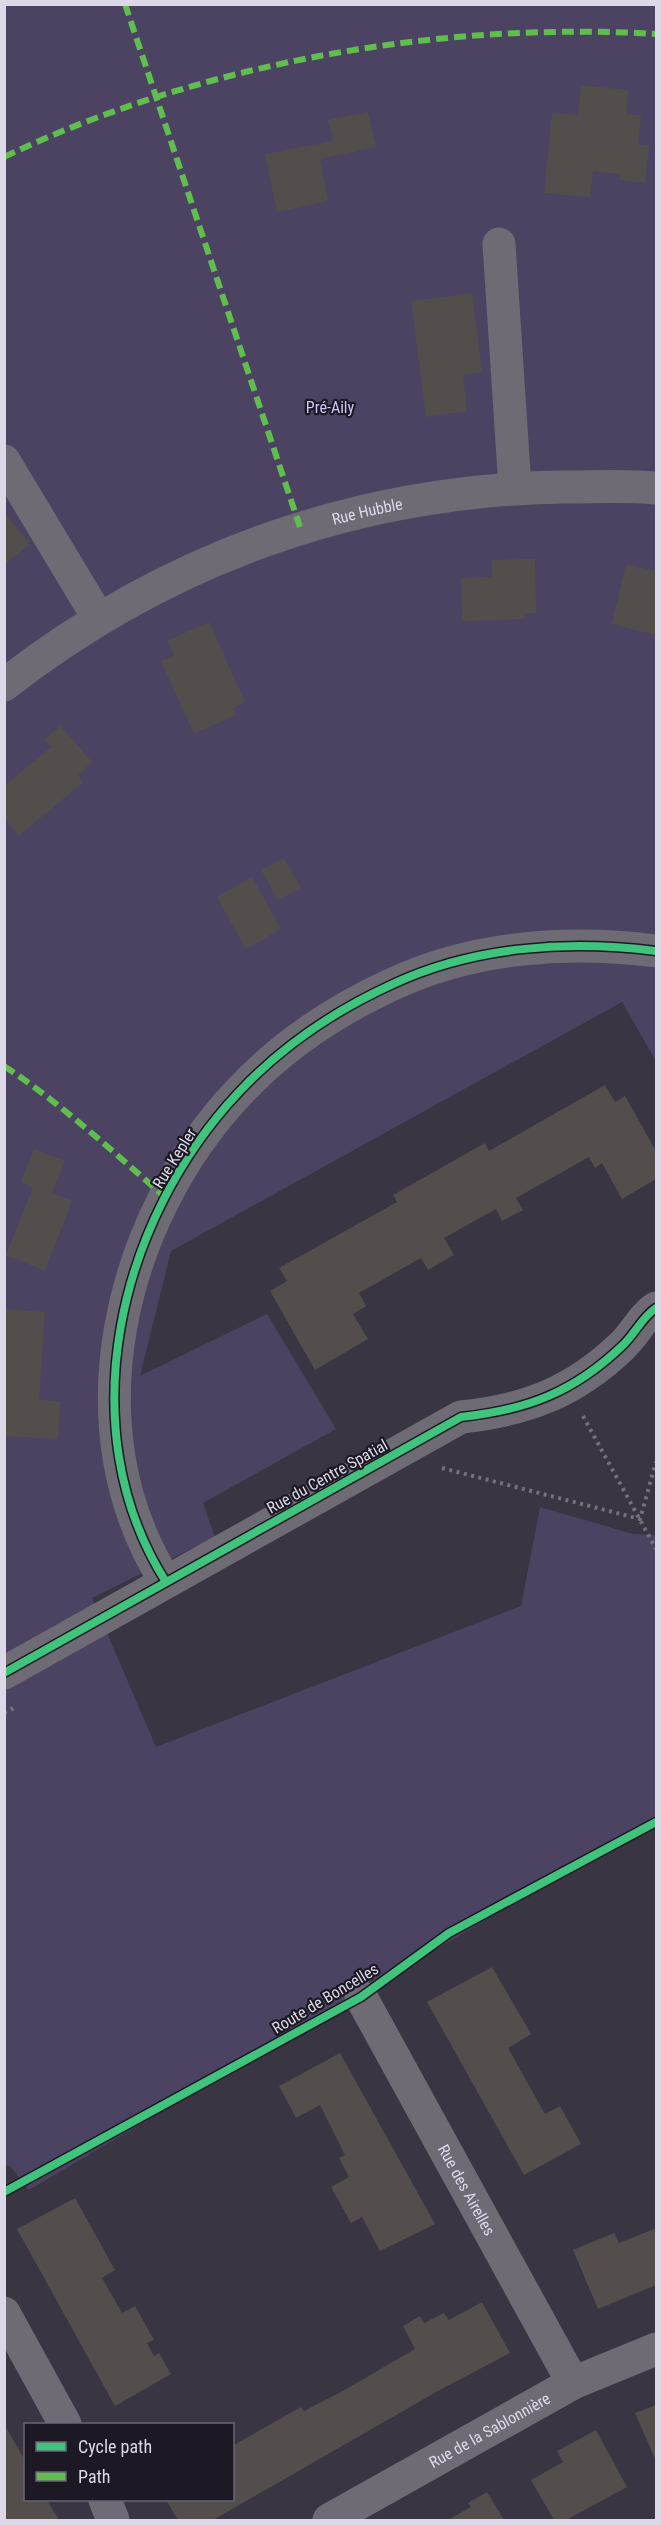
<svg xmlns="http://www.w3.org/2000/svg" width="661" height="2525" font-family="'Roboto Condensed',sans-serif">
<rect width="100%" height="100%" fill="#393542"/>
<!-- green -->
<path fill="#4c4362" d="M4 5H656V1061L622 1002 171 1251 140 1376 267 1314 336 1429 203 1503 215 1537 92 1598 156 1747 521 1606 540 1507 633 1534 656 1535V1819L29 2190 10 2166 4 2165Z"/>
<!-- building -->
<g fill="#534e4c">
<path d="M581 85 628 90 626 114 641 115 638 145H649L645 183 620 180V174L593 171 590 197 544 193 552 113 578 115Z"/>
<path d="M368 112 376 147 320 159 328 201 277 212 265 154 333 141 328 120Z"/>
<path d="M472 293 482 372 463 375 467 411 426 417 411 301Z"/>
<path d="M4 513 30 544 4 565Z"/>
<path d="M535 559 536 613H524V619L462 621 461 578 492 577 491 560Z"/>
<path d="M626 564 656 571V635L612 624Z"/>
<path d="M209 622 245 702 233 708 236 715 194 734 161 661 174 655 167 641Z"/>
<path d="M61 726 92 762 78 775 83 782 19 836 4 818V786L51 747 44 740Z"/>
<path d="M284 858 301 888 278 900 261 870Z"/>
<path d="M252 877 281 929 246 949 217 897Z"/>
<path d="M605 1085 615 1102 625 1096 656 1151V1179L622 1199 602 1163 595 1168 589 1157 516 1198 523 1210 502 1221 496 1209 444 1238 454 1255 428 1270 421 1258 359 1293 366 1306 353 1314 368 1339 315 1370 270 1291 287 1281 279 1268 397 1202 393 1195 485 1143 489 1151Z"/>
<path d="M34 1149 65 1161 52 1193 72 1201 45 1271 6 1255 33 1187 21 1182Z"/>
<path d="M4 1309 45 1312 39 1400 60 1401 58 1439 4 1436Z"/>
<path d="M492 1967 531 2034 508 2048 545 2114 560 2106 581 2144 524 2175 427 2002Z"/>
<path d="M340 2053 435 2224 380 2251 362 2217 351 2223 331 2187 349 2177 339 2158 345 2155 320 2105 296 2118 279 2086Z"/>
<path d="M75 2198 115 2270 102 2278 122 2313 135 2306 154 2340 147 2343 154 2356 159 2353 171 2374 115 2406 17 2229Z"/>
<path d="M654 2229 656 2235V2285L598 2309 573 2250 614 2233 619 2243Z"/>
<path d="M482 2302 510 2353 438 2391 213 2520H178L166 2500H232V2446L301 2407 304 2411 341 2392 415 2349 403 2326 420 2316 424 2323 444 2313 449 2320Z"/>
<path d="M656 2405V2461L635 2413Z"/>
<path d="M4 2424 26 2462V2500H47L59 2520H4Z"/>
<path d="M596 2430 627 2487 566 2520H554L531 2480 563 2462 557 2451Z"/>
<path d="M487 2492 504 2520H448L471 2507 468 2503Z"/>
</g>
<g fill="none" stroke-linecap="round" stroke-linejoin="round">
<!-- path -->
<g stroke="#74717a" stroke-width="4" stroke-dasharray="3 4.5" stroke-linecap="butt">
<path d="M583 1416 656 1549"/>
<path d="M442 1468 640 1519 656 1462"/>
<path d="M4 1713 14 1708"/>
</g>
<!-- minor -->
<g stroke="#6e6b75" stroke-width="33">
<path d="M499 244 515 488"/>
<path d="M4 461 99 619"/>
<path id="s1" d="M4 685C167 558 355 491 561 487 593 487 625 485 656 488"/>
<path d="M166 1582C68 1428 119 1219 239 1092 282 1046 336 1010 393 984 474 946 569 940 656 951"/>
<path d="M4 1673 461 1417C527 1410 574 1392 622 1346 635 1334 642 1317 656 1308"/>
<path id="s2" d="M361 1997 573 2383"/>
<path d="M4 2313 65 2424"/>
<path d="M105 2500 113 2520"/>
<path id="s3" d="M329 2520 573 2383 656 2349"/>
</g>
<!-- quiet -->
<g stroke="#5fbe4e" stroke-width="6" stroke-dasharray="12 6" stroke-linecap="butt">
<path d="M125 4 300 527"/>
<path d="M4 157C201 63 440 21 656 34"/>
<path d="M4 1066C62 1104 113 1152 165 1197"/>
</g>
<!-- cycleway casing -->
<g stroke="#1c1924" stroke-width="11">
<g id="cycleway">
<path d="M166 1582C68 1428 119 1219 239 1092 282 1046 336 1010 393 984 474 946 569 940 656 951"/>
<path d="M4 1673 461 1417C527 1410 574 1392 622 1346 635 1334 642 1317 656 1308"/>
<path d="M4 2192 361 1997 449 1933 656 1822"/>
</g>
</g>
<!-- cycleway -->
<use href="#cycleway" stroke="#40c37c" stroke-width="8"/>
</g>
<g text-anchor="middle" stroke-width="4.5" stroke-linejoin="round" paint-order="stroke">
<!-- park labels -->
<g font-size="16" fill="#d4c6f9" stroke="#1c1924">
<text x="330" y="413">Pré-Aily</text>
</g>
<!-- street labels -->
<g font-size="16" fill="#dcd8e8" stroke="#1c1924">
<text dy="6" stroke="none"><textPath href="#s1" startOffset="406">Rue Hubble</textPath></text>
<text transform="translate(174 1158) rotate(-58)" y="6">Rue Kepler</text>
<text transform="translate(327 1476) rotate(-29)" y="6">Rue du Centre Spatial</text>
<text transform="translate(325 1998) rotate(-31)" y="6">Route de Boncelles</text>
<text dy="6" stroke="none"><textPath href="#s2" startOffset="220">Rue des Airelles</textPath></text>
<text dy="6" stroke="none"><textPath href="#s3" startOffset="184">Rue de la Sablonnière</textPath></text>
</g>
</g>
<!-- border -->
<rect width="661" height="2525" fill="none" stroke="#dcd8e8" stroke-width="12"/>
<!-- legend -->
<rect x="24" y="2423" width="210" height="78" fill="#1c1924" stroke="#696572" stroke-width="1.5"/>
<rect x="36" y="2442" width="30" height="9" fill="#40c37c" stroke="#696572" stroke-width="1.5"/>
<text x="78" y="2453" font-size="18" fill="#dcd8e8">Cycle path</text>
<rect x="36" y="2472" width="30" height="9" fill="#5fbe4e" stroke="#696572" stroke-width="1.5"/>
<text x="78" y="2483" font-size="18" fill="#dcd8e8">Path</text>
</svg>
